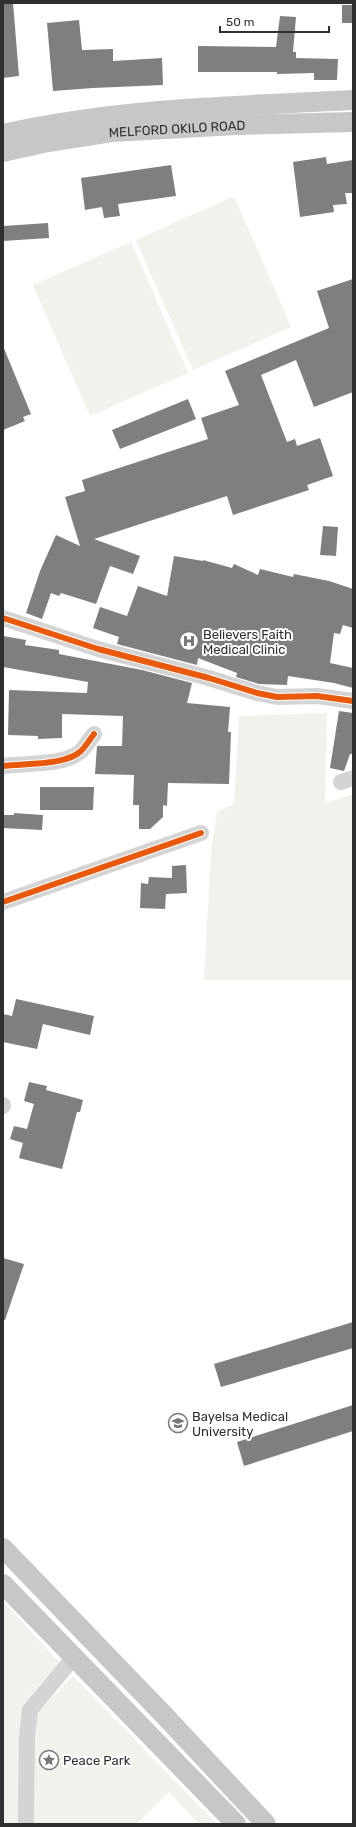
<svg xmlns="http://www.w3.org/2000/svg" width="356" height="1827" font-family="Rubik,sans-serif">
<rect width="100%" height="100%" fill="#fff"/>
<!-- green -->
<g fill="#f0f2ec">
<path d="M234 196 291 327 193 370 136 240Z"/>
<path d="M131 242 188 373 90 416 33 285Z"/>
<path d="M327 713 325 803 353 794V980H204L211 851 217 812 234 804 239 716Z"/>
<path d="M3 1601 59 1662 31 1695 43 1707 73 1676 217 1824H199L169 1792 137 1824H3Z"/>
</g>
<!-- building -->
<g fill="#7f7f7f">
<path d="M3 3H13L19 76 3 78Z"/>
<rect x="342" y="5" width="11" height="18"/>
<path d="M280 16 296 17 293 52H296V58L338 59 337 80H314V73L277 74V72H198V46L276 47Z"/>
<path d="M79 20 82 50 113 49V61L162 58 163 85 93 88 53 91 47 23Z"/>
<path d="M326 157 327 164 353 160V193H345L347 204 333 205 334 212 300 217 293 162Z"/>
<path d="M171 165 176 196 118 204 120 216 104 218 102 207 85 210 81 178Z"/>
<path d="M48 223 49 238 3 241V226Z"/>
<path d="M353 279V392L314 407 296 360 261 375 287 442 295 439 297 446 320 438 333 476 307 485 309 490 233 515 227 496 94 539 140 556 133 574 110 566 96 604 61 593 59 596 51 593 42 619 26 613 40 571 56 535 80 546 65 497 85 491 82 480 208 439 201 418 239 405 225 371 329 328 317 291Z"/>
<path d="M3 346 31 414 23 417 25 421 3 430Z"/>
<path d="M188 399 196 419 120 449 112 430Z"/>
<path d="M323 526 338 527 336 556 320 555Z"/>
<path d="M174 556 203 561V560L232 568 234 564 258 575 260 569 293 577 294 574 329 581 353 589V628L343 625 340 634 334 633 330 663 353 668V688L334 683 288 676 287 685 259 684 236 677 237 673 198 658 197 665 117 644 119 637 93 628 100 607 127 616 138 586 167 596Z"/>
<path d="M3 636 26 640 25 645 59 650V654L142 670 192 683 187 703 230 707 228 732H231L229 784 168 783 167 806 163 805V817L150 829H139V805H133L134 775 95 774 97 746H122L123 716 62 714V738L38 739V736L8 735 9 690 87 693 88 682 3 667Z"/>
<path d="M339 711 353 713V754H350L344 771 330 768Z"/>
<path d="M40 787H94L93 810H40Z"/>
<path d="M14 813 43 815 42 830 3 828V815H14Z"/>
<path d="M186 865 187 893 166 894 165 909 140 908 141 883 148 884 149 877 172 878V866Z"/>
<path d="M16 999 94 1016 90 1035 43 1024 37 1049 3 1042V1014L12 1016Z"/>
<path d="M29 1082 47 1086 46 1090 83 1100 80 1112H77L62 1169 19 1158 23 1143 10 1139 14 1126 27 1129 34 1104 24 1101Z"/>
<path d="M3 1258 24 1264 5 1320H3Z"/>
<path d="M353 1322V1348L221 1387 214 1364Z"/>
<path d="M353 1405V1431L244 1466 237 1442Z"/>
</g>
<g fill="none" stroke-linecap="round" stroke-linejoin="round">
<!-- minor -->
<g stroke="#d4d4d4" stroke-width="16">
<path d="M3 618 98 649 209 678 257 693 277 697 317 696 353 701"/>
<path d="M3 766C24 763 65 766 81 751 86 746 90 739 94 734"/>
<path d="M341 782 353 778"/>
<path d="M3 902 201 833"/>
<path d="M3 1106V1105"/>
<path d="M26 1824 27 1736 30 1710 74 1657"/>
</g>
<!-- major -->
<g stroke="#c7c7c7" stroke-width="20">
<path d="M3 134C117 108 236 106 353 100"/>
<path id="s1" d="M3 152 48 142 112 132 236 125 353 122"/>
<path d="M3 1548 163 1714 266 1824"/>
<path d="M3 1584 236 1824"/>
</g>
<!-- cycleway casing -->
<g stroke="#fff" stroke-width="8">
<g id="cycleway">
<path d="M3 618 98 649 209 678 257 693 277 697 317 696 353 701"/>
<path d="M3 766C24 763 65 766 81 751 86 746 90 739 94 734"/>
<path d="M3 902 201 833"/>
</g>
</g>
<!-- cycleway -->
<use href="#cycleway" stroke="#e8590c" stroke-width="6"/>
</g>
<!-- icons -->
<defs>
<g id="hospital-ring" transform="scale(1)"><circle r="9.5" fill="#fff" stroke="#787878" stroke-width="1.5"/><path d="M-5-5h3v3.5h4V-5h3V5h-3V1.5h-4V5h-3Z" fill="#787878"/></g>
<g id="university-ring" transform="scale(1)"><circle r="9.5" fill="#fff" stroke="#787878" stroke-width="1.5"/><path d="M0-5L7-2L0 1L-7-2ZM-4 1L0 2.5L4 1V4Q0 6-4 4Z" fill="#787878"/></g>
<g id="sight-ring" transform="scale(1)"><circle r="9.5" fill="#fff" stroke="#787878" stroke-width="1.5"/><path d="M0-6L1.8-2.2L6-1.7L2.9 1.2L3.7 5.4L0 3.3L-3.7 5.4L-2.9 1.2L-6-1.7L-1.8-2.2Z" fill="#787878"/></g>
</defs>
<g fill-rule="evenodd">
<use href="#hospital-ring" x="189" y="641"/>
<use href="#university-ring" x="178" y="1423"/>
<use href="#sight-ring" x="49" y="1760"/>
</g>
<g text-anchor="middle" stroke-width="4" stroke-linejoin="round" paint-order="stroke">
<!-- street labels -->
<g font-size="13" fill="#2f2f2f" stroke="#fff">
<text dy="5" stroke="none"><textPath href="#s1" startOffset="176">MELFORD OKILO ROAD</textPath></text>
</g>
<!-- poi labels -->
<g font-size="13" fill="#2f2f2f" stroke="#fff" text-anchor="start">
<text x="203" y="639">Believers Faith<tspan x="203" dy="15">Medical Clinic</tspan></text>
<text x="192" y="1421">Bayelsa Medical<tspan x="192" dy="15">University</tspan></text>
<text x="63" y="1765">Peace Park</text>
</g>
</g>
<!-- border -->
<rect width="356" height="1827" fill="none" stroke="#2f2f2f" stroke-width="8"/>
<!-- scale -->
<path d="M220 26v6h109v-6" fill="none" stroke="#2f2f2f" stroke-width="2"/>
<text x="226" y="26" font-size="12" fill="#2f2f2f" stroke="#ffffff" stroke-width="3" paint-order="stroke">50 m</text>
</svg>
